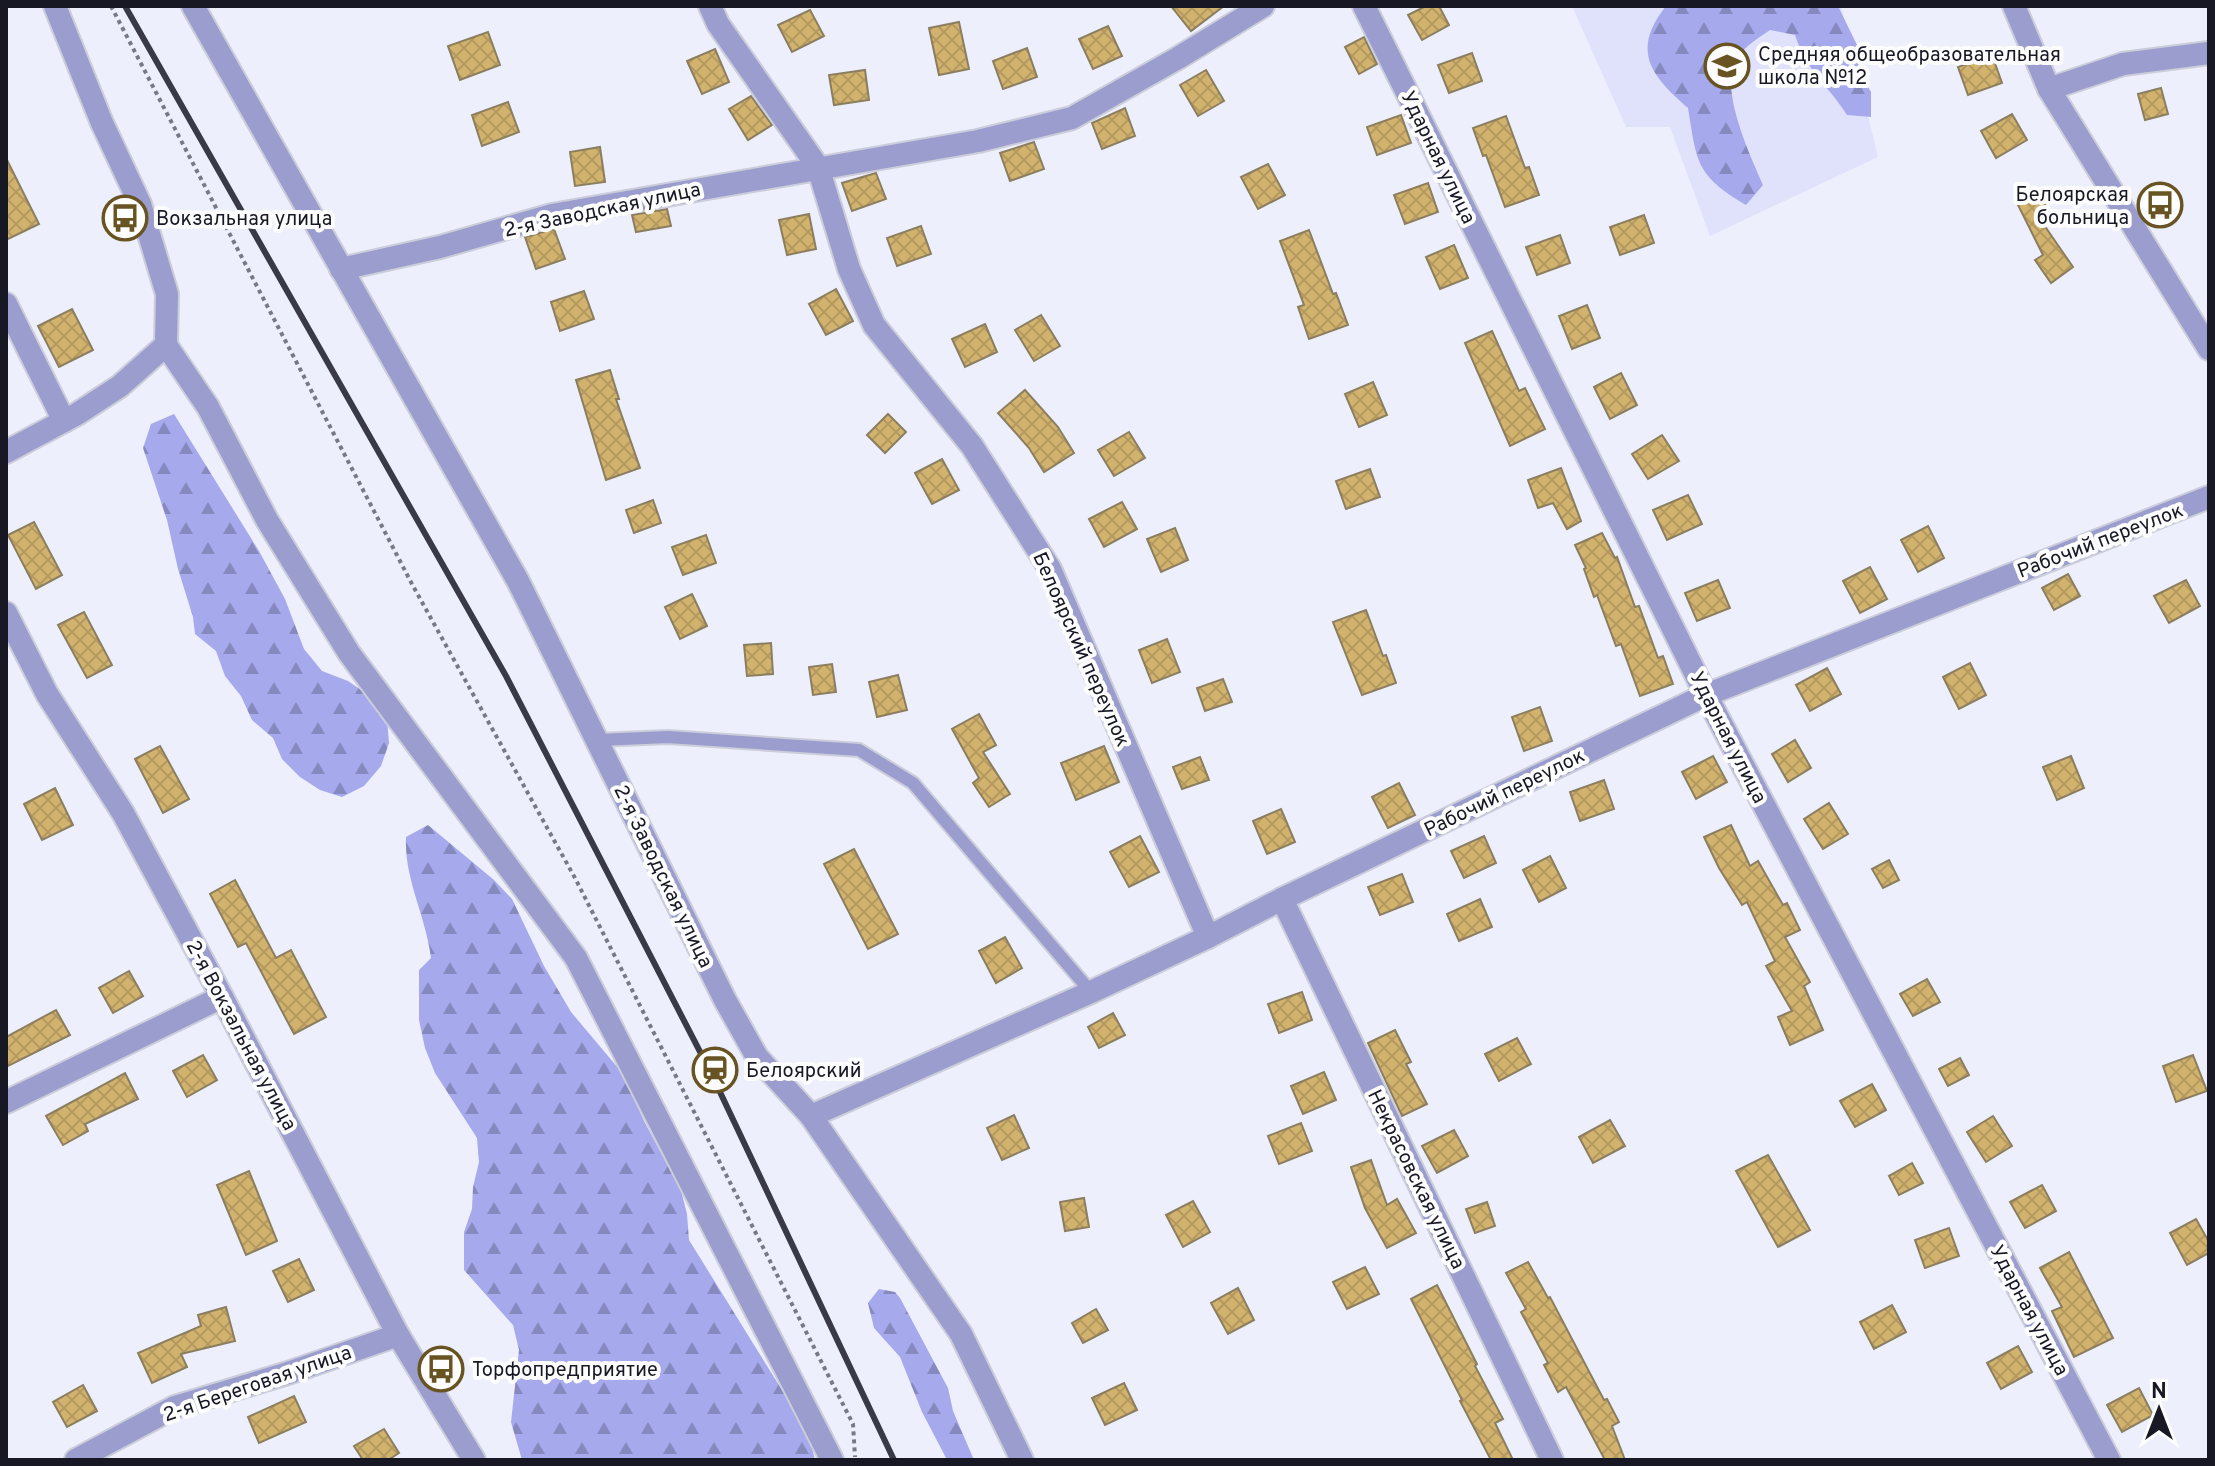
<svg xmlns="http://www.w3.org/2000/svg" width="2215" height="1466" font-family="Overpass,sans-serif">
<defs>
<pattern id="forest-firs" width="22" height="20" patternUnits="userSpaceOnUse" patternTransform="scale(2)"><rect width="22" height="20" fill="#a6a9eb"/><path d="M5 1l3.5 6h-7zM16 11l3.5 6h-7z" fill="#8689be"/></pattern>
<pattern id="building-cross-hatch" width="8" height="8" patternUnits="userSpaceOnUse" patternTransform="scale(2)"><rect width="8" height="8" fill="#d2b36e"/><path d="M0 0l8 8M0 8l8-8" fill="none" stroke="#b4995f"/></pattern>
</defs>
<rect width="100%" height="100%" fill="#edeffd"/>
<!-- built -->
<path fill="#e0e2fb" d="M1572 6H1841L1878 157 1710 236 1670 127H1626Z"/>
<!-- forest -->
<g fill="url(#forest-firs)">
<path d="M1666 6H1838L1857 45 1859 71 1871 92V117L1847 115C1826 82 1808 74 1795 35L1770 30C1757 39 1740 49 1734 64 1722 96 1750 155 1763 185L1746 205C1695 175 1697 162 1688 108 1650 75 1631 50 1666 6Z"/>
<path d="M174 414 259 551 285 599 304 649 322 671 348 681 370 696 387 718 389 743 381 766 364 786 342 797 320 790 300 777 282 759 273 738 252 720 241 696 225 676 216 651 195 634 193 617 178 569 167 520 143 448 151 424Z"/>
<path d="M428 825 494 880 512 899 544 966 571 1012 624 1075 644 1121 681 1190 687 1214 689 1240 808 1432 815 1460H522L511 1422 519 1350 513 1325 464 1270V1232L472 1209 473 1187 479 1162 477 1138 435 1073 425 1048 419 1020V970L431 958C426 916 404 879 406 837Z"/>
<path d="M879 1289 895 1292 900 1298 948 1388 953 1411 974 1460H947L945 1456 922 1412 900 1357 874 1328 868 1303Z"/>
</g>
<!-- building -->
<g fill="url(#building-cross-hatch)" stroke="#8b7e5f" stroke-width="2">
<path d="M1171 6H1224L1191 31Z"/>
<path d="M1426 6H1439L1449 25 1422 40 1408 15Z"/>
<path d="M810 10 824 36 792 52 778 25Z"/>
<path d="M959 22 969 69 939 75 929 28Z"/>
<path d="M1108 26 1122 56 1093 69 1079 39Z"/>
<path d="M488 32 500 65 460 80 448 46Z"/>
<path d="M1364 37 1377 64 1359 74 1345 47Z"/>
<path d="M1027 48 1037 77 1003 89 993 61Z"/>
<path d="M715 49 729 82 702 94 687 61Z"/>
<path d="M1472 53 1482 81 1449 93 1438 65Z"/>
<path d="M1992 55 2002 83 1968 95 1958 67Z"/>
<path d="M865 70 869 100 834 105 829 75Z"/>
<path d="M1206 70 1224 101 1198 116 1180 85Z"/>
<path d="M2161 88 2168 114 2145 120 2138 94Z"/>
<path d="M751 96 772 125 748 140 729 109Z"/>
<path d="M508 102 519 132 482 146 472 115Z"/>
<path d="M1125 108 1135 136 1102 149 1092 123Z"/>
<path d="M2012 114 2027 140 1996 158 1981 131Z"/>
<path d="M1401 115 1411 143 1377 155 1367 127Z"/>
<path d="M1506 116 1525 168 1529 167 1539 195 1505 207 1486 155 1483 156 1473 128Z"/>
<path d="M1034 142 1044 169 1010 181 1000 153Z"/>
<path d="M600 147 605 182 575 186 570 152Z"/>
<path d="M6 158 39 224 6 240Z"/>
<path d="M1268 164 1285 195 1258 209 1241 177Z"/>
<path d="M876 173 886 199 852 211 842 183Z"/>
<path d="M1428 183 1438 212 1405 224 1394 195Z"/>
<path d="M2040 192 2054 220 2044 225 2073 267 2051 283 2035 260 2043 255 2017 203Z"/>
<path d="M667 209 671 226 636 232 632 215Z"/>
<path d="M809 214 816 249 787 255 779 220Z"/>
<path d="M1644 215 1654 243 1620 255 1610 227Z"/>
<path d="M921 226 931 254 897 266 887 238Z"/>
<path d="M554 229 565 259 536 269 525 237Z"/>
<path d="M1309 230 1333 294 1336 293 1348 325 1309 339 1298 307 1304 305 1280 241Z"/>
<path d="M1560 235 1570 263 1537 275 1526 247Z"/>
<path d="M1454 245 1468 278 1440 289 1426 257Z"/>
<path d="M836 289 853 321 826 335 809 304Z"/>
<path d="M584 291 594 319 560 331 551 302Z"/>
<path d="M1587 305 1600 338 1572 349 1559 316Z"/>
<path d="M72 309 93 350 59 367 38 326Z"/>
<path d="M1041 315 1060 346 1034 361 1015 330Z"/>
<path d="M985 324 997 352 965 367 952 339Z"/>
<path d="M1492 331 1519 391 1525 388 1545 429 1510 446 1465 343Z"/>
<path d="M610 370 619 399H616L640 468 606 480 576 380Z"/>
<path d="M1621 373 1637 405 1610 419 1594 387Z"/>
<path d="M1373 382 1387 415 1359 427 1345 394Z"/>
<path d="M1025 390 1058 427 1074 453 1044 472 1029 448 998 413Z"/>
<path d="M888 414 906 432 885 453 867 435Z"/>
<path d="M1129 432 1145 458 1114 476 1098 450Z"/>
<path d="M1662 435 1679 461 1648 479 1632 454Z"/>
<path d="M942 459 959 490 932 504 915 473Z"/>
<path d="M1561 468 1581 521 1567 529 1553 503 1538 508 1528 480Z"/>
<path d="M1370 469 1380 497 1346 509 1336 481Z"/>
<path d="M1688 495 1702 524 1667 540 1653 510Z"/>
<path d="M653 500 661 523 634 533 626 510Z"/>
<path d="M1122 502 1137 529 1104 547 1089 519Z"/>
<path d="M34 522 62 575 36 589 8 535Z"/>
<path d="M1928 526 1944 558 1918 572 1901 540Z"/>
<path d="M1175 528 1188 560 1161 572 1147 539Z"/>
<path d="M1602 533 1615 558 1617 557 1635 607 1639 606 1658 658 1663 656 1673 684 1640 696 1621 644 1616 646 1597 595 1594 597 1584 569 1586 568 1575 545Z"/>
<path d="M706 535 716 563 683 575 672 547Z"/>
<path d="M1870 567 1887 599 1860 613 1843 581Z"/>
<path d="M2068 574 2080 596 2054 610 2042 588Z"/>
<path d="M1718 580 1730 608 1697 621 1685 593Z"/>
<path d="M2186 580 2200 606 2169 623 2154 596Z"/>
<path d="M692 594 707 626 680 639 665 607Z"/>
<path d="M1366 610 1383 656 1386 655 1396 683 1362 695 1333 622Z"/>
<path d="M84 612 112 665 87 678 58 625Z"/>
<path d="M1167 639 1180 672 1152 683 1139 650Z"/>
<path d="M771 643 773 674 747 676 744 645Z"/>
<path d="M1970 663 1986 695 1959 709 1943 677Z"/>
<path d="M832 664 836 692 813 695 809 667Z"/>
<path d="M1827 668 1841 694 1810 711 1796 685Z"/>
<path d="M898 675 907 710 877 717 869 682Z"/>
<path d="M1223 679 1232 702 1205 711 1197 688Z"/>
<path d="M1540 707 1552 741 1524 751 1512 717Z"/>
<path d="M979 714 996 745 983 752 1010 794 989 807 973 783 979 778 952 729Z"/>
<path d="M1795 740 1811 768 1788 782 1772 754Z"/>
<path d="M160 746 189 799 163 813 135 759Z"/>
<path d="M1104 746 1119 782 1076 800 1061 763Z"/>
<path d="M1713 756 1727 782 1696 799 1682 772Z"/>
<path d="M2071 756 2084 788 2057 800 2043 767Z"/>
<path d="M1200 757 1209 780 1182 789 1173 767Z"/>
<path d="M1604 780 1614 809 1580 821 1570 792Z"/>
<path d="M1399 783 1415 815 1388 828 1372 797Z"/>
<path d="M55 788 73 825 42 840 24 804Z"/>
<path d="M1829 803 1848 834 1823 849 1804 819Z"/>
<path d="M1281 809 1295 842 1267 854 1253 821Z"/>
<path d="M1731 825 1750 866 1758 861 1783 905 1787 903 1800 930 1785 937 1810 982 1804 986 1823 1030 1790 1045 1778 1017 1792 1011 1766 966 1775 961 1747 902 1742 905 1719 868 1704 837Z"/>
<path d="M1140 836 1159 872 1129 887 1110 852Z"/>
<path d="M1484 836 1496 863 1464 878 1451 851Z"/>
<path d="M854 849 898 934 868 949 824 864Z"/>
<path d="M1550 856 1566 888 1539 902 1523 870Z"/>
<path d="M1889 860 1899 880 1883 888 1872 869Z"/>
<path d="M1402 874 1413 902 1380 915 1368 887Z"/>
<path d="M235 880 276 958 291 950 326 1017 294 1034 246 943 238 947 210 894Z"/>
<path d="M1480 899 1492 927 1459 941 1447 914Z"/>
<path d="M1005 937 1022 968 996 983 979 951Z"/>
<path d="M129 971 143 996 113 1013 99 988Z"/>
<path d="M1927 979 1940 1002 1913 1016 1900 994Z"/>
<path d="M1302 992 1312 1020 1279 1033 1268 1004Z"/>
<path d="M56 1010 70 1035 6 1067V1037Z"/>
<path d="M1113 1013 1125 1035 1099 1048 1088 1027Z"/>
<path d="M1395 1030 1411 1062 1406 1064 1427 1104 1402 1116 1368 1043Z"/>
<path d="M1517 1038 1531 1064 1499 1081 1485 1054Z"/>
<path d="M203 1055 217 1080 187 1097 173 1071Z"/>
<path d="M2193 1055 2207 1091 2176 1102 2163 1066Z"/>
<path d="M1960 1058 1969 1075 1948 1086 1939 1069Z"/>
<path d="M1324 1072 1336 1100 1303 1114 1291 1086Z"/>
<path d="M125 1073 138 1099 85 1124 88 1131 63 1145 46 1116Z"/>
<path d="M1872 1084 1886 1110 1855 1127 1840 1101Z"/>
<path d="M1014 1115 1029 1148 1002 1160 987 1128Z"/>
<path d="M1993 1116 2012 1146 1986 1162 1967 1132Z"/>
<path d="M1610 1120 1625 1146 1593 1163 1579 1137Z"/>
<path d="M1301 1123 1312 1151 1279 1164 1268 1136Z"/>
<path d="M1454 1130 1468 1156 1437 1173 1422 1146Z"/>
<path d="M1768 1155 1810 1230 1778 1247 1736 1171Z"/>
<path d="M1371 1160 1387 1205 1397 1199 1416 1233 1387 1248 1365 1208 1351 1167Z"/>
<path d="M1912 1163 1923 1183 1899 1195 1889 1176Z"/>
<path d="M249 1171 277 1241 246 1255 217 1185Z"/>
<path d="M2042 1185 2056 1211 2025 1228 2010 1202Z"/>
<path d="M1084 1198 1089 1227 1065 1231 1060 1202Z"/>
<path d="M1193 1201 1210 1232 1183 1247 1166 1215Z"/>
<path d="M1487 1202 1495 1226 1475 1233 1466 1209Z"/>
<path d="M2196 1219 2209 1242V1253L2187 1265 2170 1233Z"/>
<path d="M1949 1228 1959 1256 1925 1268 1915 1240Z"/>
<path d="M2069 1252 2113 1338 2074 1357 2052 1311 2062 1307 2040 1268Z"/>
<path d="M299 1259 314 1290 288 1302 273 1271Z"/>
<path d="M1528 1262 1548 1298 1550 1297 1604 1400 1607 1399 1619 1422 1612 1426 1625 1460H1605L1566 1387 1558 1392 1544 1365 1548 1363 1521 1312 1526 1309 1506 1273Z"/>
<path d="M1365 1267 1379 1294 1347 1309 1333 1282Z"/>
<path d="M1437 1285 1477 1364 1475 1366 1503 1419 1495 1423 1513 1460H1491L1460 1401 1462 1400 1411 1299Z"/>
<path d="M1238 1288 1254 1320 1228 1334 1211 1303Z"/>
<path d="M1892 1305 1906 1332 1874 1349 1860 1322Z"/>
<path d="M226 1307 235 1341 181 1354 187 1367 152 1383 138 1353 201 1326 198 1315Z"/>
<path d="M1096 1309 1108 1330 1083 1343 1072 1323Z"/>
<path d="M2018 1346 2032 1372 2001 1389 1987 1363Z"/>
<path d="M1124 1383 1137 1410 1105 1425 1092 1398Z"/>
<path d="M83 1385 97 1411 67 1427 53 1402Z"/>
<path d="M2139 1388 2153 1415 2122 1432 2107 1405Z"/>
<path d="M294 1396 306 1422 259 1443 248 1417Z"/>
<path d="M384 1429 399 1453 388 1460H363L354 1446Z"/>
</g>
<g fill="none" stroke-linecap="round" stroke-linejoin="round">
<!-- service casing -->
<g stroke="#cbcdda" stroke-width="16">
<path id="service" d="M598 740 668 737 859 750 913 783 1091 992"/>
</g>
<!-- minor casing -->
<g stroke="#cbcdda" stroke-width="26">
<g id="minor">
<path d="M193 6 518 581 725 1000 757 1057 811 1116 961 1334 1022 1460"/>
<path d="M710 6 718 24 818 167 849 269 874 325 972 446 1050 569 1208 937"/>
<path d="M1364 6 1706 695 2109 1460"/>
<path d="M2049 89 2123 64 2209 53"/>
<path d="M341 269 440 247 552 215 978 141 1072 118 1178 58 1263 6"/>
<path d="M6 304 64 421"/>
<path d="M166 345 208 407 267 520 349 653 576 958 832 1460"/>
<path d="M6 613 47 694 123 813 222 997 398 1335 474 1460"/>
<path d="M1282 899 1552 1460"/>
<path d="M6 1102 222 997"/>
<path d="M811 1116 1091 992 1208 937 1282 899 1706 695 2209 497"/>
<path d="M76 1460 175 1407 288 1373 398 1335"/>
</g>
</g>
<!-- tertiary casing -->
<g stroke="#cbcdda" stroke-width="26">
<g id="tertiary">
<path d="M2014 6 2049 89 2209 349"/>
<path d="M6 452 77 414 120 386 166 345 167 294 140 204 102 123 55 6"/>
</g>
</g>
<!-- path -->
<path stroke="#777986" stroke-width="4" stroke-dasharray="4 4" stroke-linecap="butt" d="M111 6 413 586 575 878 853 1424 855 1457"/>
<!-- service -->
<use href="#service" stroke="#9a9dcd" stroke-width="12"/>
<!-- minor -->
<use href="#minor" stroke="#9a9dcd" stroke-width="22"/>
<!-- tertiary -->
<use href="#tertiary" stroke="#9a9dcd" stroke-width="22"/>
<!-- rail -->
<path stroke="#393a46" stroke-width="6" d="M125 6 506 676 711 1073 894 1460"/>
</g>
<!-- icons -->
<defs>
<g id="school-ring" transform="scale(2.3)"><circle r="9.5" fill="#fdfdfd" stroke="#685322" stroke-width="1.5"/><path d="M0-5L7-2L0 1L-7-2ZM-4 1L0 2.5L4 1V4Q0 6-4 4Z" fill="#685322"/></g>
<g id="bus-ring" transform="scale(2.3)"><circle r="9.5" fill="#fdfdfd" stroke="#685322" stroke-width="1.5"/><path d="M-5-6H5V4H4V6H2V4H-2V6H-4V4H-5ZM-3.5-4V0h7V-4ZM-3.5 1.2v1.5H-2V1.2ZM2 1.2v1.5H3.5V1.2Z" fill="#685322"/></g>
<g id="station-ring" transform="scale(2.3)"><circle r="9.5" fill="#fdfdfd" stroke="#685322" stroke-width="1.5"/><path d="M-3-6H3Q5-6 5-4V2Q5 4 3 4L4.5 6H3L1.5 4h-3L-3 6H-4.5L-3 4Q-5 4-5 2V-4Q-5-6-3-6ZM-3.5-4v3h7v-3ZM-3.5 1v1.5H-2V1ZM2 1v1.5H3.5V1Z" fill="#685322"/></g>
</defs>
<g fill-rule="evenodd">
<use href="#school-ring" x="1727" y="66"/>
<use href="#bus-ring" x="2160" y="205"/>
<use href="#bus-ring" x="125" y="218"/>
<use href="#station-ring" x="715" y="1070"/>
<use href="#bus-ring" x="441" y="1369"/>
</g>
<g text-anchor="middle" stroke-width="8" stroke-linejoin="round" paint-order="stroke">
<!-- poi labels -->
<g font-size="20" fill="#171824" stroke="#fdfdfd" text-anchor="start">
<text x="1758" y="61">Средняя общеобразовательная<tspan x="1758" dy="23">школа №12</tspan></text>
<text x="2129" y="201" text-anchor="end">Белоярская<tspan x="2129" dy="23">больница</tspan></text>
<text x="156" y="225">Вокзальная улица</text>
<text x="746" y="1077">Белоярский</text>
<text x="472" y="1376">Торфопредприятие</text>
</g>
<!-- street labels -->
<g font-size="20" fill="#171824" stroke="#fdfdfd">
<text transform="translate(1439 157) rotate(64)" y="7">Ударная улица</text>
<text transform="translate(602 209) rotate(-12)" y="7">2-я Заводская улица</text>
<text transform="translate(2100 540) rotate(-21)" y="7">Рабочий переулок</text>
<text transform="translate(1082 649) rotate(66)" y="7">Белоярский переулок</text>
<text transform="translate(1729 737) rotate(63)" y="7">Ударная улица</text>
<text transform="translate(1504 792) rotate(-26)" y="7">Рабочий переулок</text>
<text transform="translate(664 876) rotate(64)" y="7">2-я Заводская улица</text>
<text transform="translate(242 1035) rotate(62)" y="7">2-я Вокзальная улица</text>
<text transform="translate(1417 1179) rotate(64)" y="7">Некрасовская улица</text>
<text transform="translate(2030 1310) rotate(62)" y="7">Ударная улица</text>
<text transform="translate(257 1383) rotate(-19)" y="7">2-я Береговая улица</text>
</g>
</g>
<!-- border -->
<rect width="2215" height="1466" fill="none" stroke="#171824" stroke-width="16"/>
<!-- north arrow -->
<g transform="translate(2159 1410)" stroke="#fdfdfd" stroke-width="6" paint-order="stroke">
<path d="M0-6L14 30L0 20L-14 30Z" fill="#171824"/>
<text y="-12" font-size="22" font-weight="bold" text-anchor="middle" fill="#171824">N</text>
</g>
</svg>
